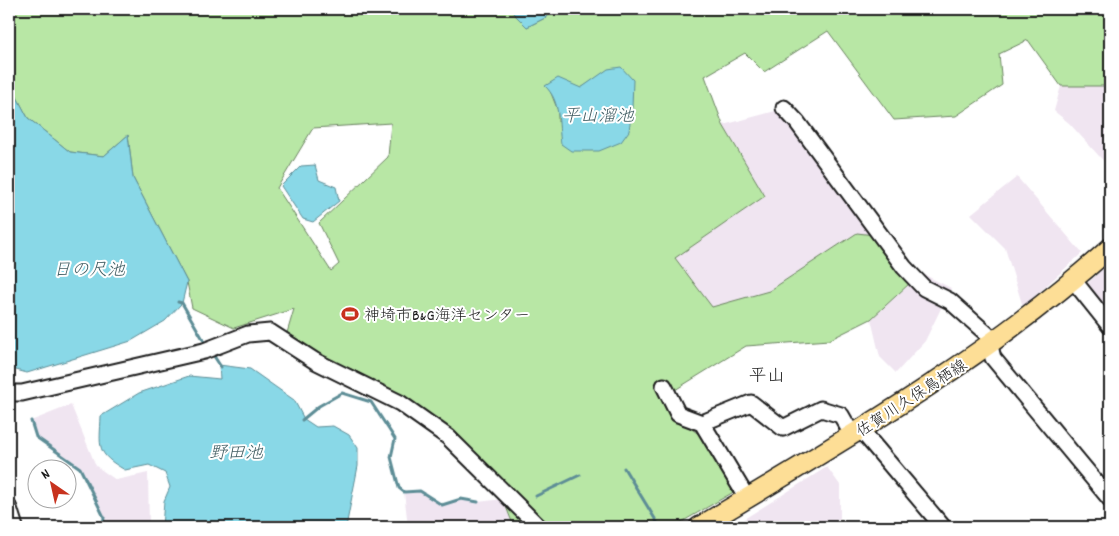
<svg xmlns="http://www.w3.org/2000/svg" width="1119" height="536" font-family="Dekko,'Klee One',sans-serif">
<rect width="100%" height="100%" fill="#fff"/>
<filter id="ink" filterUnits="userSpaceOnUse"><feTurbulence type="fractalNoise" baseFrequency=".02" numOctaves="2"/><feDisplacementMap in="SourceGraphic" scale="10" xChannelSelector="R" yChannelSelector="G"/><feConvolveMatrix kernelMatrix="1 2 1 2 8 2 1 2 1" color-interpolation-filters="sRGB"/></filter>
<g filter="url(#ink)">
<!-- built -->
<g fill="#f0e5f1">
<path d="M1061 86H1110V168L1069 123 1054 111Z"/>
<path d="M779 110 822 165 874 235 857 234 769 291 712 308 675 258 765 196 723 125Z"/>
<path d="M1017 177 1082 253 1023 307 1005 248 971 214Z"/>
<path d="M1110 262V319L1084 287Z"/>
<path d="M923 274 951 288 925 341 896 373 880 357 871 319 910 283Z"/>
<path d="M71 405 96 466 116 480 148 473 149 527H103L104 517 80 468 36 437 31 421Z"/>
<path d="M827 467 840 485V518L827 527H731Z"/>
<path d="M420 491 442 505 461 499 478 502 503 499 514 527H408L404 492Z"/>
</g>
<!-- green -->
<path fill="#b8e7a5" stroke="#6a8260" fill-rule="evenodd" d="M9 9H509L527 27 545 18 555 9H1110V86H1061L1028 40 999 54 1002 85 956 116 894 120 828 31 764 72 745 53 705 76 723 125 765 196 675 258 712 307 769 291 857 233 874 235 910 283 871 319 829 340 746 346 675 390 676 418 703 437 737 490 673 527H514L494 476 440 425 356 371 317 355 287 333 294 309 234 328 192 308 187 282 133 178 128 135 104 156 70 152 28 118 9 82ZM594 80 558 122V111L551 93 581 88ZM391 123 388 157 319 223 339 264 331 271 277 188 313 128Z"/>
<!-- water -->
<g fill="#89d8e7" stroke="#5d8d96">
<path d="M509 9H555L545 18 527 27Z"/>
<path d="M621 67 633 80 632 108 629 131 621 142 599 151H571L561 144C558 124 561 101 545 86L558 78 581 88 608 69Z"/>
<path d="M9 82 28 118 70 152 104 156 128 135 133 178 187 282 182 303 165 321 131 341 27 373 9 368Z"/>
<path d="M315 165 319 180 336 187 339 201 313 222 303 219 281 186 301 166Z"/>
<path d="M219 365 250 369 294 400 304 419 316 427 333 426 349 435 358 448V466L346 527H162L164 501 170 487 165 473 149 465 125 470C95 453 100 447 101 416L139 393 189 376 220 379Z"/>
</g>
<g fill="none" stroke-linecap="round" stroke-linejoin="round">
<!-- stream -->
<g stroke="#5d8d96" stroke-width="3">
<path d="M178 302 182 303 207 346"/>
<path d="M212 353 221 367"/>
<path d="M302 420 319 406 342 393 371 402 395 439 391 457 399 488 404 492 420 491 442 505 461 499 478 502"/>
<path d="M31 421 36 437 80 468 104 517 103 527"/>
<path d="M624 468 660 527"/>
<path d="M536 496 580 475"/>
<path d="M948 527 956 522 961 527"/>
</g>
<!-- minor casing -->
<g stroke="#1c1c1c" stroke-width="19">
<g id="minor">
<path d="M784 108 797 122 904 267 924 288 950 301 987 334 993 358 1110 499"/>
<path d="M1074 281 1110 326"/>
<path d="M664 386 678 414 702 423 747 498"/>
<path d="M9 393H22L204 351 248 334 270 332 315 361 400 403 448 437 539 527"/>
<path d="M702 423 751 403 783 428 821 409 841 415 849 429 861 430 943 527"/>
<path d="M9 508 15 527"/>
</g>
</g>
<!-- major casing -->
<g stroke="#1c1c1c" stroke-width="22">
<path id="major" d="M699 527C841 442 986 359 1110 248"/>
</g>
<!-- minor -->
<use href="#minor" stroke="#fff" stroke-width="15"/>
<!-- major -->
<use href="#major" stroke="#fdde96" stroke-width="19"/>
</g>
</g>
<!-- icons -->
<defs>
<g id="stadium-bare" transform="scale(1.35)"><path d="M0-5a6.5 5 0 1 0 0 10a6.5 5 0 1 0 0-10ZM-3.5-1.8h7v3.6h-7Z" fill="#c8321e" stroke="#fff" stroke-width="2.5" paint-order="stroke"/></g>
</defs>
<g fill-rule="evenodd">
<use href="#stadium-bare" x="350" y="314"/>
</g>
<g text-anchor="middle" stroke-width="4" stroke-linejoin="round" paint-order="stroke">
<!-- poi labels -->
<g font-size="16" fill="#1c1c1c" stroke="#fff" text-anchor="start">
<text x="364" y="320">神埼市B&amp;G海洋センター</text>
</g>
<!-- street labels -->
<g font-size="16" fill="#1c1c1c" stroke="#fff">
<text transform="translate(911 397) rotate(-33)" y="6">佐賀川久保鳥栖線</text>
</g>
<!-- water labels -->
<g font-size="18" font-style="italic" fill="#425e63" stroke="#fff">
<text x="598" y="121">平山溜池</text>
<text x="89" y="275">日の尺池</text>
<text x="236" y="458">野田池</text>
</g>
<!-- neighbourhood labels -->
<g font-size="18" fill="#1c1c1c" stroke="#fff">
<text x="767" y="381">平山</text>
</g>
</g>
<!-- margin -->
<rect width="1119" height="536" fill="none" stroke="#fff" stroke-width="30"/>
<rect x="15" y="15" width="1089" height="506" fill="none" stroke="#1c1c1c" stroke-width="2" filter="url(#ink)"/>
<!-- north arrow -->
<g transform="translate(52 484) rotate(326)"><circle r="24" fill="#ffffff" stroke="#a4a4a4"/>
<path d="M0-4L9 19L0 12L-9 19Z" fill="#c8321e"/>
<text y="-8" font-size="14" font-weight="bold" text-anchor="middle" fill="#1c1c1c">N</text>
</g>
</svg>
